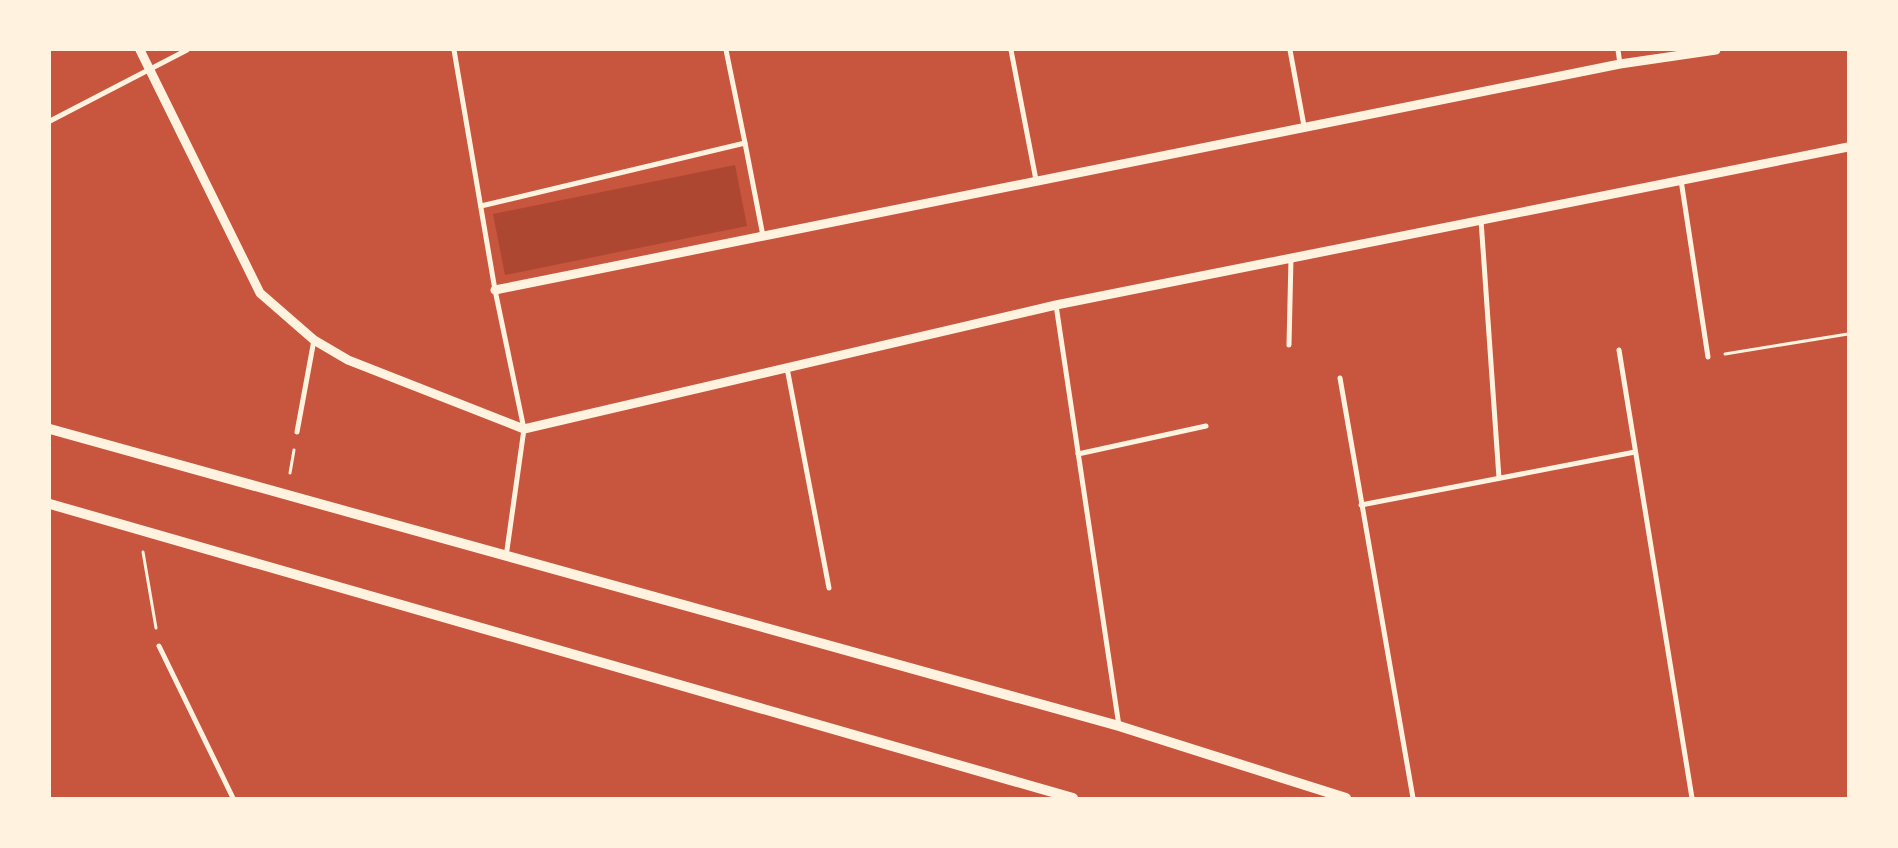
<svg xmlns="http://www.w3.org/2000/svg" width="1898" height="848" font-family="'DejaVu Sans',sans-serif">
<rect width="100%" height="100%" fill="#c8553d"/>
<!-- green -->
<path fill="#ae4732" d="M735 165 747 226 505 275 493 214Z"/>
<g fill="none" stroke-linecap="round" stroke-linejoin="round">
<!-- path -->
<g stroke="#fff3e0" stroke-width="3">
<path d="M1725 354 1848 334"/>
<path d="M290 473 294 450"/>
<path d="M143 552 156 628"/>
</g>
<!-- minor -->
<g stroke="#fff3e0" stroke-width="5">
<path d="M454 50 495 290 524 429 506 557"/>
<path d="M1011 50 1036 180"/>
<path d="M1290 50 1304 126"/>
<path d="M1618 50 1620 64"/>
<path d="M50 121 187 50"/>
<path d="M745 143 763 236"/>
<path d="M1681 180 1708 357"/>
<path d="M481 206 745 143 726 50"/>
<path d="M1481 220 1499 478"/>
<path d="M1056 305 1119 726"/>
<path d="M1289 345 1291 258"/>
<path d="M1619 350 1692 798"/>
<path d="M787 368 829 588"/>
<path d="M1340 378 1413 798"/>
<path d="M297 432 314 340"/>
<path d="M1078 454 1206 426"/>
<path d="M1361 505 1635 452"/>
<path d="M159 646 233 798"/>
</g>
<!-- tertiary -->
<g stroke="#fff3e0" stroke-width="9">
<path d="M140 50 260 293 314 340 348 360 524 429 1056 305 1848 147"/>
<path d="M495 290 1620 64 1716 50"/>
</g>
<!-- secondary -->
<g stroke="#fff3e0" stroke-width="10">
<path d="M50 429 1119 726 1346 798"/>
<path d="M50 504 1073 798"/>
</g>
</g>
<!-- border -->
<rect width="1898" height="848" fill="none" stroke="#fff3e0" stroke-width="102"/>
</svg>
